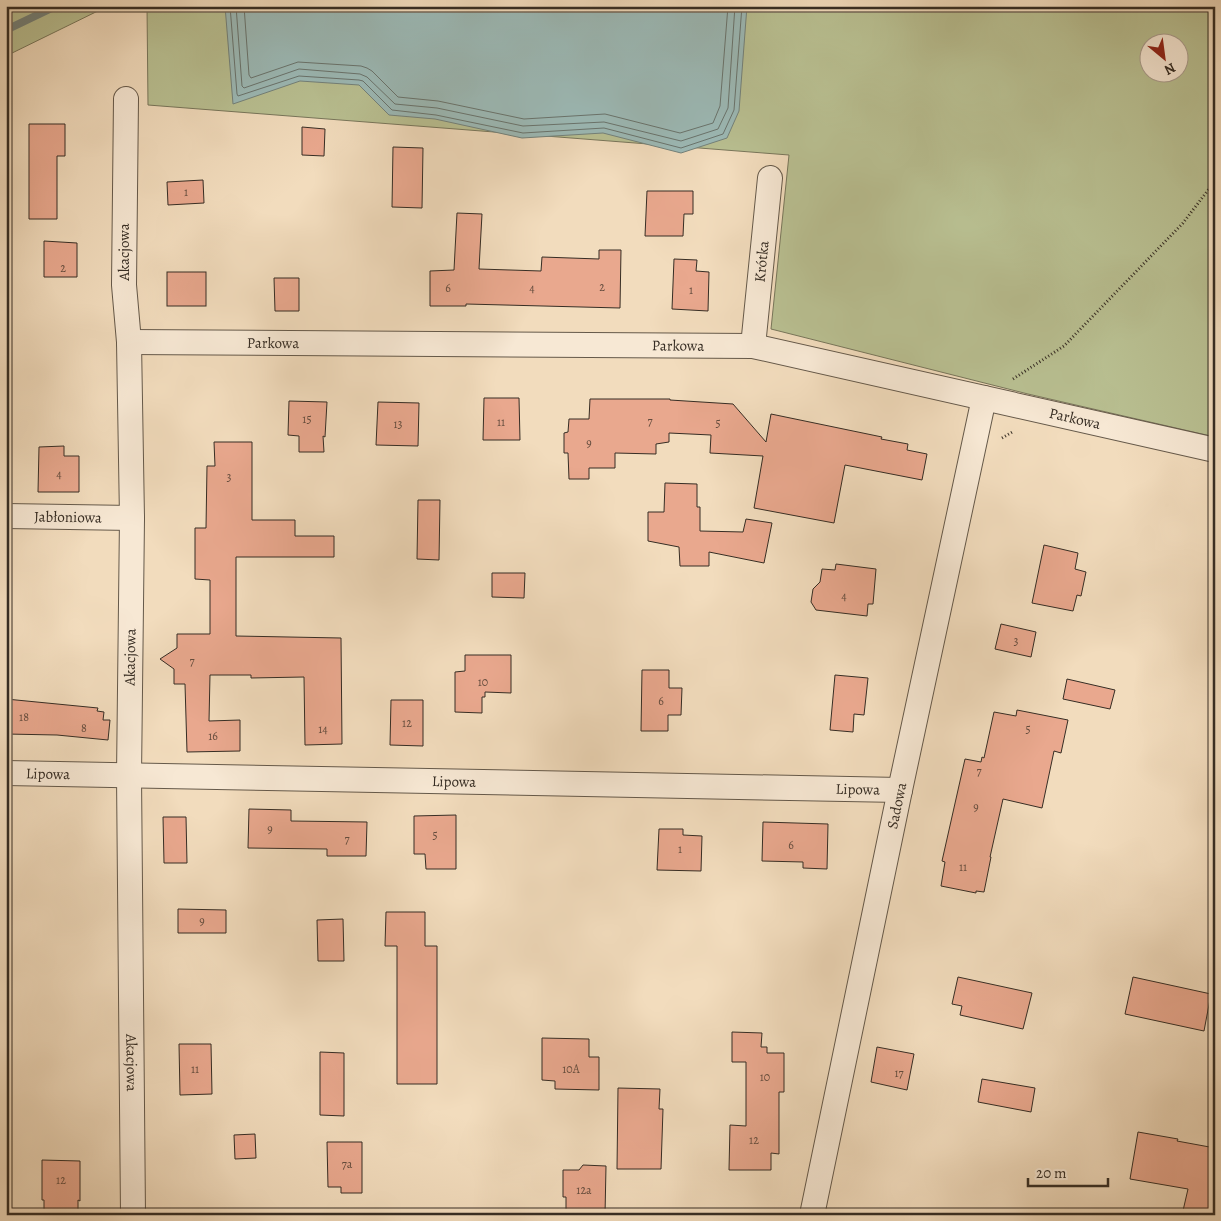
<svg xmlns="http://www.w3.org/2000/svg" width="1221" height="1221" font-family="Alegreya,serif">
<rect width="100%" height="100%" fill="#f2dcbd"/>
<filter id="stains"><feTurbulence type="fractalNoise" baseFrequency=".004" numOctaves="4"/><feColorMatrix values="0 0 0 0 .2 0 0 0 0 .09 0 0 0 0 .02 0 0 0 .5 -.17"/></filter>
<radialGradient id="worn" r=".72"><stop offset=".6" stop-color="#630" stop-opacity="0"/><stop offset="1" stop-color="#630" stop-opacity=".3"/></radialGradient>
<!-- green -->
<g fill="#b9c092" stroke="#78765b" fill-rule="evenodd">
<path d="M6 6H108L6 56Z"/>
<path d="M147 6H1215V437L1028 394 771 329 789 155 148 105ZM1148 42H1178V72H1148Z"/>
</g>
<!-- water -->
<path fill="#9cbab7" stroke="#73827c" d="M225 6H747L739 111 727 138 681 153 603 133 522 138 435 119 389 115 359 85 300 81 233 104Z"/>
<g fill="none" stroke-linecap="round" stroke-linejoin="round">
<!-- shore -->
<g stroke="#69746e" stroke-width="1">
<path d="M230 6 237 94 238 96 299 76 359 80 363 81 392 110 436 115 523 133 604 128 681 148 723 134 734 110 742 6"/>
<path d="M236 6 242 86 244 88 299 69 360 74 367 77 395 104 437 108 523 126 604 122 681 141 718 129 728 108 735 6"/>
<path d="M244 6 249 75 251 78 298 62 361 66 367 68 372 71 398 97 438 101 524 119 605 114 680 133 713 123 720 106 728 6"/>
</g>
<!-- stream -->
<path stroke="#73827c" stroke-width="8" d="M6 30 56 6"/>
</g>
<!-- building -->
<g fill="#e9a88e" stroke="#362d24">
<path d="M29 124H65V156H57V219H29Z"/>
<path d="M302 127 325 129 324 156 302 155Z"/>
<path d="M393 147 423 148 422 208 392 207Z"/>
<path d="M203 180 204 203 168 205 167 182Z"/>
<path d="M647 191H693V214H684L683 236H645Z"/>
<path d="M457 213 482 214 479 269 541 271 542 257 599 259V250H621L620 308 466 304V306H430V271L454 270Z"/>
<path d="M44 241 77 243V277H44Z"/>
<path d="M674 259 697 260 696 271 709 272 708 311 672 309Z"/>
<rect x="167" y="272" width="39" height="34"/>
<path d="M274 278H299V311H275Z"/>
<path d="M484 398H519L520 440H483Z"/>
<path d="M590 399H670V400L733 404 766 442 771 414 882 437 881 439 908 444 907 450 927 454 922 480 845 465 834 523 754 508 763 456 710 453 711 435 669 433V442L656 444V454L615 453V468H589V479H569L568 453H564V433L568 432 569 419H589Z"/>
<path d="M289 401 327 402 325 437 323 436 324 452H299V436L288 435Z"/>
<path d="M378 402 419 403 418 446 376 445Z"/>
<path d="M214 442H252V520H295V536H334V557H236V636L341 638 342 744 305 745 304 677 251 678V675H210L209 721 240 720V751L187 752 185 684H174V669L160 659 177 648V634H210V580L195 579V528H206L207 466H215Z"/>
<path d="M64 446V456H79V492H38L39 447Z"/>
<path d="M665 483 697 484V507H700V531L743 532 746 519 772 523 764 563 709 552V566H680L679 547 648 541V512H664Z"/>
<path d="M418 500H440L439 560 417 559Z"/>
<path d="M1044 545 1078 553 1075 569 1086 572 1081 596 1077 595 1073 611 1032 603Z"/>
<path d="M836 564 876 569 873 604H868L867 616 816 610 811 602 813 589 820 582 822 569 835 570Z"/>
<path d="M492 573H525L524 598 492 597Z"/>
<path d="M1001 624 1036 632 1031 657 995 649Z"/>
<path d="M465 655H511V693L485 692V697H482V713L455 712V672L465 671Z"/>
<path d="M642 670H669V688H682L681 715H668V731H641Z"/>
<path d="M835 675 868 678 864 715 854 714 853 732 830 730Z"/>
<path d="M1067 679 1115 690 1110 709 1063 699Z"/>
<path d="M6 699 98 708 97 711 104 712 103 720H110L108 740 57 735 6 734Z"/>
<path d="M391 700H423V746L390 745Z"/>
<path d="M1017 710 1068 720 1061 753 1054 751 1042 808 1003 799 990 857H991L984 892 976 891V893L941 886 945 862 942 861 965 759 981 762 982 757 984 758 994 712 1016 716Z"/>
<path d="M249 809 291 810V821L367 822 366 856H327V849L248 848Z"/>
<path d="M456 815V869H426L425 854H414V816Z"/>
<path d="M163 817H186L187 863H164Z"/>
<path d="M763 822 828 824 827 869 803 868V862L762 861Z"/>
<path d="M659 829H683V835L702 836 701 871 657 870Z"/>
<path d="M178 909 226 910V933H178Z"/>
<path d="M386 912H425V946H437V1084H397V946H385Z"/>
<path d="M343 919 344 961H318L317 920Z"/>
<path d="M958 977 1032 993 1023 1029 960 1015 962 1006 952 1004Z"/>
<path d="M1133 977 1211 994 1204 1031 1125 1014Z"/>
<path d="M732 1032 762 1033 761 1047H767V1053H784V1092H779V1154L771 1153V1170H729L730 1125 746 1126V1062H732Z"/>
<path d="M542 1038 589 1039V1057H599V1090L555 1089V1081L542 1080Z"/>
<path d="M179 1044H211L212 1094 180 1095Z"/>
<path d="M877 1047 914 1054 907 1090 871 1082Z"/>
<path d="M320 1052 344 1053V1116L320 1115Z"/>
<path d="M982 1079 1035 1088 1031 1112 978 1102Z"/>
<path d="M618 1088 660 1089 659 1109H663L661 1169H617Z"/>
<path d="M1138 1132 1178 1139 1177 1141 1215 1148V1204L1213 1215H1182L1188 1189 1130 1179Z"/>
<path d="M255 1134 256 1158 235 1159 234 1135Z"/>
<path d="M327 1142H362V1193H341V1187H328Z"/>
<path d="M42 1160 80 1161V1201L78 1200V1214L44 1213V1200H42Z"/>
<path d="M583 1165 606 1166 605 1215 566 1214V1197H563V1170H579Z"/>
</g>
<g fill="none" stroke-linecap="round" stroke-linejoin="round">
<!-- street casing -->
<g stroke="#65594a" stroke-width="26">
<g id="street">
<path id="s1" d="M126 99 124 285 129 342 132 518 129 776 133 1215"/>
<path id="s2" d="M129 342 753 346 1215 450"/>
<path id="s3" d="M753 346 770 178"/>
<path id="s4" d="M6 516 132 518"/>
<path id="s5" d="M6 773 900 790"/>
<path id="s6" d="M812 1215 900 790 984 398"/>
</g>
</g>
<!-- path -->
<g stroke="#362d24" stroke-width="3" stroke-dasharray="1 2.5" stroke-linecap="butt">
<path d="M1013 379 1064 346 1183 223 1215 181"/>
<path d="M1002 438 1014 431"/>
</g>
<!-- street -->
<use href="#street" stroke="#f7e8d4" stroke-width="24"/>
</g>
<g text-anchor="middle" stroke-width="4.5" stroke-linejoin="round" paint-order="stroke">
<!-- number labels -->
<g font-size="12" fill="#634c3e">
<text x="186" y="196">1</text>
<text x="63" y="272">2</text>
<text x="602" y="291">2</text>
<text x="448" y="292">6</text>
<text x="532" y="292">4</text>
<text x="691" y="294">1</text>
<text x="307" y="423">15</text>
<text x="650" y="425">7</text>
<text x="501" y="426">11</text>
<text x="718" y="427">5</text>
<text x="398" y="428">13</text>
<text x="589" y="447">9</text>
<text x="59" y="478">4</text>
<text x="229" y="481">3</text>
<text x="844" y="600">4</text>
<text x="1016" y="645">3</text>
<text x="192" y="665">7</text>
<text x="483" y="686">10</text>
<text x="661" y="705">6</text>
<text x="24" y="721">18</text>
<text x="407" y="727">12</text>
<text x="84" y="732">8</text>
<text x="323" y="733">14</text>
<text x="1028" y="733">5</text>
<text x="213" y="740">16</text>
<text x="979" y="775">7</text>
<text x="976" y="811">9</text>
<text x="270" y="833">9</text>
<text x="435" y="839">5</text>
<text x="347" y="843">7</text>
<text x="791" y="849">6</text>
<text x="680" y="853">1</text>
<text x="963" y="871">11</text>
<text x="202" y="925">9</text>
<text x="195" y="1073">11</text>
<text x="571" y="1073">10A</text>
<text x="899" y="1077">17</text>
<text x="765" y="1081">10</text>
<text x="754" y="1144">12</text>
<text x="347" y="1168">7a</text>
<text x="61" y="1184">12</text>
<text x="584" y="1194">12a</text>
</g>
<!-- street labels -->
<g font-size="15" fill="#362d24" stroke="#f7e8d4">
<text transform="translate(124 252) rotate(-90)" y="5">Akacjowa</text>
<text dy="5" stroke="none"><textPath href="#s3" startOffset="85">Krótka</textPath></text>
<text dy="5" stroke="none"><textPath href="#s2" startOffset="144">Parkowa</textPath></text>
<text dy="5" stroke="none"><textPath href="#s2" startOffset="549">Parkowa</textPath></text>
<text dy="5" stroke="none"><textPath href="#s2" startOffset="954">Parkowa</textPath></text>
<text dy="5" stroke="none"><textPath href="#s4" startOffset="62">Jabłoniowa</textPath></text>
<text transform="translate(130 657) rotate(-89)" y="5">Akacjowa</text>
<text dy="5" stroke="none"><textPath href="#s5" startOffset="42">Lipowa</textPath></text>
<text dy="5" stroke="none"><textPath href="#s5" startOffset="448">Lipowa</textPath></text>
<text dy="5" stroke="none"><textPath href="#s5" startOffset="852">Lipowa</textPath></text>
<text dy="5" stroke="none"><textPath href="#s6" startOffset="418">Sadowa</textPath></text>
<text dy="5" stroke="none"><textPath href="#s1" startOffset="964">Akacjowa</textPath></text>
</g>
</g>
<!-- margin -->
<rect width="1221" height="1221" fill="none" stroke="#f2dcbd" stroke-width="25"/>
<rect x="8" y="8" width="1206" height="1206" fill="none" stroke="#362d24" stroke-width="2.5"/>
<rect x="12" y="12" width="1196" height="1196" fill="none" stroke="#362d24"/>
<!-- north arrow -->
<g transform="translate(1164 58) rotate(151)"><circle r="24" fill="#f7e8d4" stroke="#aa9d8e"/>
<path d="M0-4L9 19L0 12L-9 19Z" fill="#8f2418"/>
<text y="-8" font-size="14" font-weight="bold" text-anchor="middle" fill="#362d24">N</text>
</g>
<!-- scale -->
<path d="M1028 1178v8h80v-8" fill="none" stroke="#362d24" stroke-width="2.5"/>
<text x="1036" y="1178" font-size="15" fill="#362d24" stroke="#f7e8d4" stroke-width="4" paint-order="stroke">20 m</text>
<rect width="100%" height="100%" filter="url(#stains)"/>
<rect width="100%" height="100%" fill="url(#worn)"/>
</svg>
